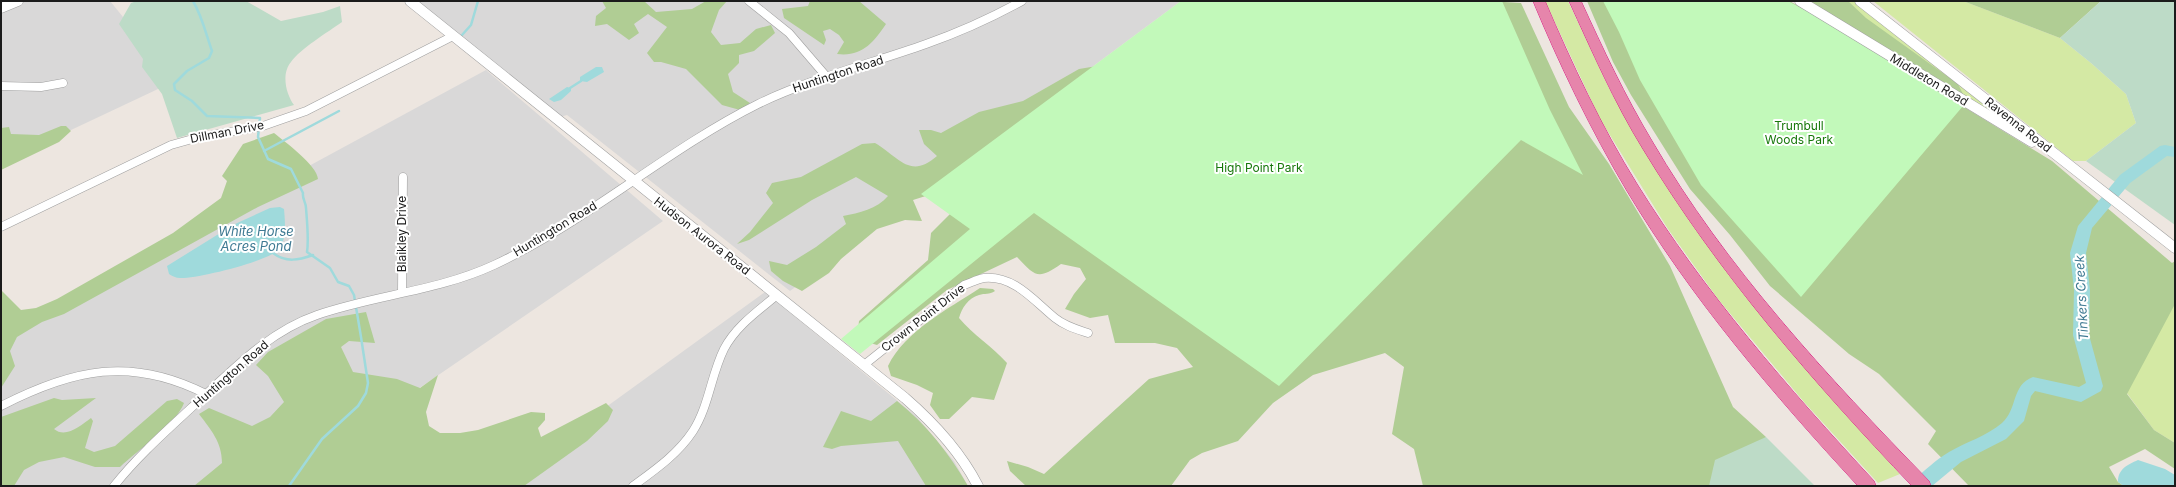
<svg xmlns="http://www.w3.org/2000/svg" width="2176" height="487" font-family="Inter,sans-serif">
<rect width="100%" height="100%" fill="#ede6e0"/>
<!-- residential -->
<g fill="#d9d8d8">
<path d="M26 1H110L175 81 1 163V11Z"/>
<path d="M410 1H1181L790 291 567 115 560 117Z"/>
<path d="M486 70 663 221 380 415 437 486H1V333Z"/>
<path d="M765 292 916 416 954 461 968 486H497Z"/>
</g>
<!-- grass -->
<g fill="#d4e9a4">
<path d="M1545 1H1568L1609 88 1666 185 1866 436 1900 474 1878 483 1804 402 1718 299 1668 229 1600 119Z"/>
<path d="M1804 1H1857L2012 124Z"/>
<path d="M1873 1H1963L2060 38 2091 63 2126 94 2136 123 2086 161H2073Z"/>
<path d="M2175 301V443L2154 430 2118 381Z"/>
</g>
<!-- forest -->
<g fill="#b0cd94">
<path d="M602 1H644L656 12 692 9 706 1H727L719 10 711 32 721 45 740 43 756 29 771 25 775 33 754 51 739 55V63L728 74 733 92 750 103 740 110 722 105 686 69 661 62H654L647 53 667 27 648 14 634 24 639 33 629 40 607 24 595 26 596 16 606 8Z"/>
<path d="M810 1H859L886 24C873 43 862 57 837 54L844 42 839 35 830 29 823 31 826 40 824 45 784 18 782 9 808 6Z"/>
<path d="M1488 1 1521 3 1569 107 1609 164 1670 266 1733 407 1766 437 1757 457 1750 486H1423L1414 449 1392 434 1404 367 1385 353 1313 375 1273 403 1238 441 1202 453 1190 460 1171 486H1026L1010 471 1007 461 1028 467 1044 474 1149 379 1193 367 1177 348 1155 343H1115L1108 315 1090 318 1065 309 1074 294 1086 279 1080 268 1061 264C1038 280 1036 277 1017 257L947 290 877 345 857 339 859 321 928 260 931 233 952 212 932 194 913 200 922 221 905 220 877 229 841 259 829 273 802 291 783 281 771 271 769 261 787 265 816 247 846 224 843 216C859 213 877 209 888 196L856 177 812 200 749 240 737 244 750 232 773 203 766 193 772 183 801 177 862 144 875 143C899 157 910 180 937 156L924 144 919 130H931L941 133 979 112 1023 101 1079 69Z"/>
<path d="M1587 1H1789L1805 9 1813 21 1881 56 2052 161 2172 263 2175 261V304L2127 394 2154 430 2175 443V469L2145 449 2109 467 2118 482 2124 486H1969L1928 444 1936 431 1879 374 1849 354 1770 286 1730 235 1690 189 1631 95 1613 62Z"/>
<path d="M1811 1H1848L1866 18 1958 84 1964 96 1827 13Z"/>
<path d="M1963 1H2101L2060 38Z"/>
<path d="M61 126H66L71 131 59 142 1 170V128L9 127 11 134 39 135Z"/>
<path d="M274 133C285 142 317 165 318 179L258 207 64 314 42 322 17 337 10 351 15 366 1 388V290L21 310 36 308 57 299 173 233 221 198 227 181 222 176 243 144Z"/>
<path d="M980 288 993 289 995 291C989 295 985 293 979 295 968 298 962 308 959 318 973 335 992 346 1007 363L994 400 972 397 949 419H940L930 405 933 393 917 385 891 376 888 366C905 331 948 309 980 288Z"/>
<path d="M366 312 375 343 349 341 341 347 353 372 397 379 420 388 438 375 426 412 429 426 440 433H460L478 430 531 412 545 413V420L538 428 541 437 606 403 613 410 608 421 587 441 524 486H194L222 463C222 442 211 430 199 414L209 408 252 426 270 417 284 402 268 376 256 365 268 352 326 319Z"/>
<path d="M54 398 62 400 96 398 54 429C66 439 81 425 91 418L93 421 85 448 94 452 115 446 167 401 177 399 184 403C177 423 137 451 120 467H95L64 457 39 462 24 470 14 486H1V417Z"/>
<path d="M897 401C926 424 949 453 968 486H926L898 441 841 446 832 449 823 447 841 411 871 421Z"/>
</g>
<!-- wetland -->
<g fill="#bddbc7">
<path d="M137 1H246L281 21 323 12 340 6 342 22C328 32 300 49 291 62 281 74 286 94 294 105L177 138 162 94 142 67 143 59 119 24 131 3Z"/>
<path d="M2101 1H2175V225L2086 161 2136 123 2126 94 2091 63 2060 38Z"/>
<path d="M1766 437 1815 486H1709L1715 460Z"/>
</g>
<!-- park -->
<g fill="#c2f9ba">
<path d="M1181 1H1502L1550 110 1583 175 1521 140 1279 386 1034 213 860 354 841 339 970 229 921 194Z"/>
<path d="M1603 1H1788L1818 17 1963 106 1801 297 1701 185 1640 80 1619 32Z"/>
</g>
<!-- water -->
<g fill="#9fdadc">
<path d="M596 67H602L604 72 587 82 580 81V77Z"/>
<path d="M567 87 571 88V91L561 100 554 102 549 99Z"/>
<path d="M280 207 284 209C285 221 287 239 279 249 270 261 196 279 180 278 176 278 172 276 169 274L167 266 217 235 228 230 235 224 270 208Z"/>
<path d="M2138 460 2165 469 2175 475V486H2124L2118 482C2118 469 2127 465 2138 460Z"/>
</g>
<g fill="none" stroke-linecap="round" stroke-linejoin="round">
<!-- stream -->
<g stroke="#9fdadc" stroke-width="2.5">
<path d="M193 1C202 16 206 34 212 51L209 58 187 71 174 84 175 90 192 101 207 116 260 118 258 137 268 159 291 169 303 193C302 199 306 202 306 208 307 221 309 240 307 252L330 268 338 282 349 286 354 295 361 337 368 383 366 393 358 406 322 439 289 486"/>
<path d="M462 35 471 25 478 1"/>
<path d="M570 88 581 81"/>
<path d="M264 151 339 111"/>
<path d="M273 253C286 263 299 260 313 255"/>
</g>
<!-- river -->
<path fill="#9fdadc" fill-rule="evenodd" d="M2165 145 2175 147V157L2167 156 2130 183 2092 228 2086 253 2090 290 2089 335 2103 386 2101 391 2081 402 2035 391 2031 396 2024 421 2006 439 1961 462 1932 486H1910L1913 480C1925 471 1935 460 1949 452 1966 442 1987 436 2002 423 2018 409 2011 385 2033 377L2079 387 2086 383 2073 335 2074 290 2070 253 2078 226 2120 175 2160 146Z"/>
<!-- minor casing -->
<g stroke="#9f9f9f" stroke-width="9">
<g id="minor">
<path d="M749 1 789 33 826 76"/>
<path d="M1 86 41 87 63 83"/>
<path d="M1 227 171 145 196 138 263 126 306 111 453 36"/>
<path d="M402 292 403 177"/>
<path d="M864 365 964 285C970 283 978 279 984 278 1014 275 1034 301 1055 318 1065 326 1076 329 1088 333"/>
<path d="M1 406C73 369 131 356 206 394"/>
<path d="M114 486C137 457 164 433 191 408 230 373 267 332 317 315 375 295 438 291 494 265 588 221 666 150 758 104 812 78 870 64 926 44 960 32 991 18 1022 1"/>
<path d="M633 486C655 470 678 454 693 431 709 406 711 375 724 349 736 326 758 311 777 295"/>
</g>
</g>
<!-- tertiary casing -->
<g stroke="#9f9f9f" stroke-width="11">
<g id="tertiary">
<path d="M410 1 905 398C935 424 960 451 978 486"/>
<path d="M1800 1 2032 142"/>
<path d="M1860 1 2175 248"/>
<path d="M1 8 18 1"/>
</g>
</g>
<!-- motorway casing -->
<g stroke="#d72185" stroke-width="1">
<g id="motorway">
<path d="M1533 1H1545C1572 64 1601 126 1637 184 1704 292 1788 388 1874 481L1876 486H1858C1773 394 1691 298 1627 191 1591 130 1560 66 1533 1Z"/>
<path d="M1569 1H1581C1603 49 1625 96 1652 141 1726 268 1827 376 1929 481L1931 486H1912C1813 382 1718 273 1643 149 1614 102 1592 51 1569 1Z"/>
</g>
</g>
<!-- minor -->
<use href="#minor" stroke="#fff" stroke-width="8"/>
<!-- tertiary -->
<use href="#tertiary" stroke="#fff" stroke-width="10"/>
<!-- motorway -->
<use href="#motorway" fill="#e685ab" fill-rule="evenodd"/>
</g>
<g text-anchor="middle" stroke-width="4" stroke-linejoin="round" paint-order="stroke">
<!-- street labels -->
<g font-size="12" fill="#1b1b1b" stroke="#fff">
<text transform="translate(838 74) rotate(-18)" y="4">Huntington Road</text>
<text transform="translate(1929 80) rotate(31)" y="4">Middleton Road</text>
<text transform="translate(2018 125) rotate(38)" y="4">Ravenna Road</text>
<text transform="translate(227 132) rotate(-11)" y="4">Dillman Drive</text>
<text transform="translate(555 229) rotate(-31)" y="4">Huntington Road</text>
<text transform="translate(402 234) rotate(-90)" y="4">Blaikley Drive</text>
<text transform="translate(702 236) rotate(38)" y="4">Hudson Aurora Road</text>
<text transform="translate(923 318) rotate(-38)" y="4">Crown Point Drive</text>
<text transform="translate(231 374) rotate(-41)" y="4">Huntington Road</text>
</g>
<!-- park labels -->
<g font-size="12" fill="#17780a" stroke="#fff">
<text x="1799" y="130">Trumbull<tspan x="1799" dy="14">Woods Park</tspan></text>
<text x="1259" y="172">High Point Park</text>
</g>
<!-- water labels -->
<g font-size="13" font-style="italic" fill="#3f7a93" stroke="#fff">
<text x="256" y="236">White Horse<tspan x="256" dy="15">Acres Pond</tspan></text>
<text transform="translate(2081 298) rotate(-93)" y="5">Tinkers Creek</text>
</g>
</g>
<!-- border -->
<rect width="2176" height="487" fill="none" stroke="#1b1b1b" stroke-width="4"/>
</svg>
